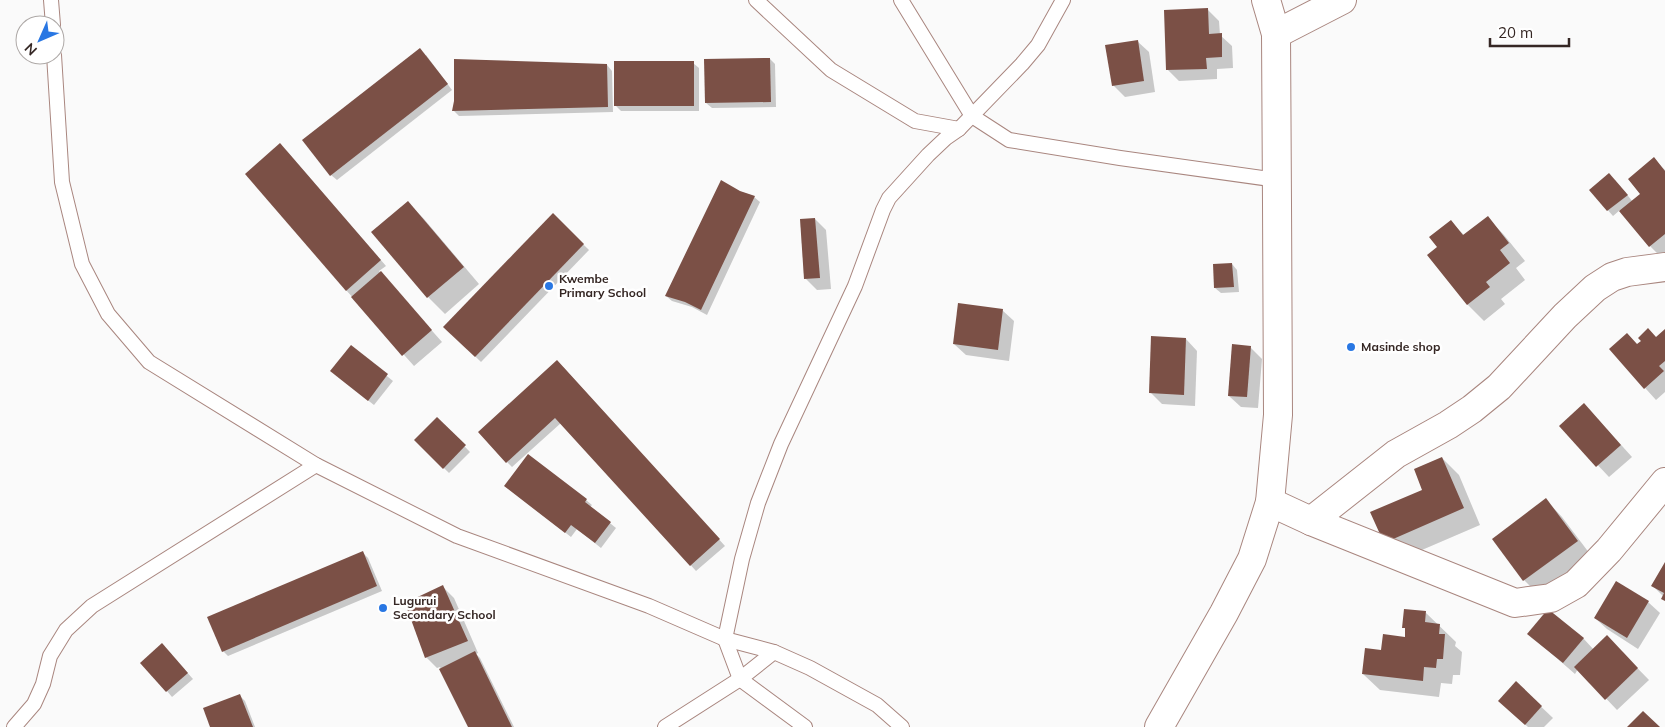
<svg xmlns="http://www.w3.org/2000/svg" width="1665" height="727" font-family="Mulish,sans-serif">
<rect width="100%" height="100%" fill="#fafafa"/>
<!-- shadow -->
<g fill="#0003">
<path d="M1208 10 1219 21 1220 35 1232 46 1233 68 1217 69V79L1179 81 1167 69Z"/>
<path d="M1137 41 1149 52 1155 92 1125 97 1113 85Z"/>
<path d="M426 55 452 90 337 180 331 175Z"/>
<path d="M770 59 775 64 776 107 712 108 706 103Z"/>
<path d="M693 63 699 68V111H621L615 105Z"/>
<path d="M607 65 612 71 613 112 459 116 453 110 456 101Z"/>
<path d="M286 150 386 266 379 271 442 342 414 366 346 290Z"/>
<path d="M1653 159 1665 170V261L1650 246 1620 210 1613 216 1590 190 1615 180 1633 202 1642 194Z"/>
<path d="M739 192 754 197 760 202 707 315 692 307 672 301 666 296Z"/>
<path d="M408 203 424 219 479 284 445 314 428 297 373 232Z"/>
<path d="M553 215 589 250 481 362 445 327Z"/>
<path d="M1488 218 1504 235 1525 261 1516 268 1525 280 1501 299 1505 304 1484 321 1468 305 1429 255 1438 247 1451 222 1465 236Z"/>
<path d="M815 219 826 230 831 289 817 290 805 278Z"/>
<path d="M1232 264 1237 270 1239 292 1221 293 1215 288Z"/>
<path d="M1002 310 1014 321 1009 361 966 355 954 344Z"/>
<path d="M1665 331V392L1656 400 1610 349 1638 345 1656 338Z"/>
<path d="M1186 339 1197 351 1195 406 1162 404 1151 393Z"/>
<path d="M351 347 393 381 374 405 338 377Z"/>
<path d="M1250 347 1262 359 1258 408 1241 407 1229 396Z"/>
<path d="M563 367 725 546 696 571 561 423 512 467 507 462Z"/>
<path d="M1595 416 1632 457 1609 477 1561 426Z"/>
<path d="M437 418 470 452 449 473 415 440Z"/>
<path d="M1442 458 1459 475 1480 525 1401 559 1385 542 1424 490Z"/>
<path d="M505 486 586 500 592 505 590 507 616 528 601 548 577 529 571 537Z"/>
<path d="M1546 500 1562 517 1593 558 1541 597 1524 580 1493 539Z"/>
<path d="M362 552 368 558 382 591 228 656 223 651Z"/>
<path d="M1665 564V601L1664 597 1653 586Z"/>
<path d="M443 587 454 598 478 653 476 654 480 658 514 727H470L440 667 437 668 426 657Z"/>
<path d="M1648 602 1660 613 1638 649 1607 629 1595 618Z"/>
<path d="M1426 613 1456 642 1455 646 1462 652 1460 675H1453L1452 684 1441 683 1439 697 1380 690 1363 674 1382 652 1406 638V630L1404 627Z"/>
<path d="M1529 634 1583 638 1594 650 1607 637 1649 680 1617 710 1578 669 1575 674Z"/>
<path d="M167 650 193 679 172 697 167 691Z"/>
<path d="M1516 683 1553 718 1544 727H1528L1511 712Z"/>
<path d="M240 696 245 701 255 727H212Z"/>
</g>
<!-- building -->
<g fill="#7b5046">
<path d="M1208 8 1209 34 1222 33V57L1206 58 1207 69 1166 70 1164 10Z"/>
<path d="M1138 40 1144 81 1112 86 1105 45Z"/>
<path d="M420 48 448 84 330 176 302 140Z"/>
<path d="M770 58 771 102 705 103 704 59Z"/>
<path d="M454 59 607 64 608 107 452 111 454 101Z"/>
<rect x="614" y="61" width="80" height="45"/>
<path d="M280 143 381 260 346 291 245 174Z"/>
<path d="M1654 157 1665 171V234L1649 247 1619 211 1640 194 1628 179Z"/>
<path d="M1609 173 1628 195 1607 211 1589 190Z"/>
<path d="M721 180 740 191 755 196 701 310 685 302 665 296Z"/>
<path d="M408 201 464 267 427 298 371 232Z"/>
<path d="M553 213 584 244 475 357 443 327Z"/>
<path d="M1488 216 1509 243 1500 250 1510 263 1486 282 1490 287 1467 305 1427 255 1437 247 1429 237 1451 220 1463 235Z"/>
<path d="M815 218 820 278 804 279 800 219Z"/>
<path d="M1232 263 1234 287 1214 288 1213 264Z"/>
<path d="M381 271 432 330 402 356 351 297Z"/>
<path d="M958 303 1003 309 998 350 953 344Z"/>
<path d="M1648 328 1656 337 1665 329V361L1659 366 1664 371 1644 389 1609 349 1627 333 1637 344 1641 341 1638 338Z"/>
<path d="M1151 336 1186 338 1184 395 1149 393Z"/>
<path d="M1232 344 1251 346 1247 397 1228 396Z"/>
<path d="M351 345 388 374 368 401 330 371Z"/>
<path d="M557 360 720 539 690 566 555 418 506 463 478 432Z"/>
<path d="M1584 403 1621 445 1596 467 1559 426Z"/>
<path d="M437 417 466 445 443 469 414 440Z"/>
<path d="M528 454 587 499 585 502 611 522 595 543 571 525 565 533 504 486Z"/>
<path d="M1442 457 1464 508 1384 543 1370 512 1422 490 1414 469Z"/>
<path d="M1546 498 1578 541 1523 581 1492 539Z"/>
<path d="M363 551 377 586 222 652 207 617Z"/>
<path d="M1665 562V601L1661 599 1664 593 1651 586Z"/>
<path d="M1616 581 1649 601 1627 638 1594 618Z"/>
<path d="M443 585 468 641 425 658 405 603Z"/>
<path d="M1404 609 1426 611 1425 622 1440 624 1439 634H1445L1443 659H1437L1436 668 1424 667 1423 681 1362 674 1365 648 1381 650 1383 634 1405 637V628H1402Z"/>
<path d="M1548 609 1584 638 1563 663 1527 634Z"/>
<path d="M1607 635 1638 668 1605 700 1574 667Z"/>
<path d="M162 643 188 673 166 692 140 663Z"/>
<path d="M475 651 512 727H468L439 669Z"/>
<path d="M1516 681 1542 706 1525 725 1498 701Z"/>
<path d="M240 694 253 727H210L203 708Z"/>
<path d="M1643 711 1660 727H1627Z"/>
</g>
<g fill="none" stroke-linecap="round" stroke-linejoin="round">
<!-- service casing -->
<g stroke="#a9867f" stroke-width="16">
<g id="service">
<path d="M51 0 53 25"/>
<path d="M756 0 831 70 915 121 959 129"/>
<path d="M901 0 972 116 1009 140 1120 158 1277 180"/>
<path d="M54 55 62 182 82 264 108 314 149 362 316 465 457 536 649 606 725 639 774 652 810 668 877 705 902 727"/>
<path d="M14 727 34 704 43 684 50 656 66 630 92 606 316 465"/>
<path d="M665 727 740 679 774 652"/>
<path d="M805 727 740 679 725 639 742 559 758 503 781 444 855 286 883 210 889 198 928 155 946 138 959 129 1022 64 1038 45 1063 0"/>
</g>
</g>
<!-- minor casing -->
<g stroke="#a9867f" stroke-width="30">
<g id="minor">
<path d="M1276 34 1342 0"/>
<path d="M1270 502 1311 521 1515 603 1551 598 1576 584 1609 550 1665 482"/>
<path d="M1311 521 1396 454 1448 425 1472 409 1499 387 1565 316 1595 288 1612 277 1627 272 1665 267"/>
<path d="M1159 727 1224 613 1252 559 1270 502 1278 415 1277 204 1276 34 1266 0"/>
</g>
</g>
<!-- service -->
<use href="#service" stroke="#fff" stroke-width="14"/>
<!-- minor -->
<use href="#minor" stroke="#fff" stroke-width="28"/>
</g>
<!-- markers -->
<g fill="#2977e3" stroke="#fff" stroke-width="2">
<circle cx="549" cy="286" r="5"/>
<circle cx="1351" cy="347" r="5"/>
<circle cx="383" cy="608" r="5"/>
</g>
<g text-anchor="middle" stroke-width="5" stroke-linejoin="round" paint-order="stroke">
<!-- poi labels -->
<g font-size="12" font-weight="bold" fill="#352724" stroke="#fff" text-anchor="start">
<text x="559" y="283">Kwembe<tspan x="559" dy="14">Primary School</tspan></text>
<text x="1361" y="351">Masinde shop</text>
<text x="393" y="605">Lugurui<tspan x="393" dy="14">Secondary School</tspan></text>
</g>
</g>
<!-- north arrow -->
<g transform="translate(40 40) rotate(225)"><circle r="24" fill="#ffffff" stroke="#aea9a7"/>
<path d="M0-4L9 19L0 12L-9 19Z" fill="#2977e3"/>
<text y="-8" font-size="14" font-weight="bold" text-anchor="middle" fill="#352724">N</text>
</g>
<!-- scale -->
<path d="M1490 38v8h79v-8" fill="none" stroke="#352724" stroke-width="2.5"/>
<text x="1498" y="38" font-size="15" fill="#352724" stroke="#ffffff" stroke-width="4" paint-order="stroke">20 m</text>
</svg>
